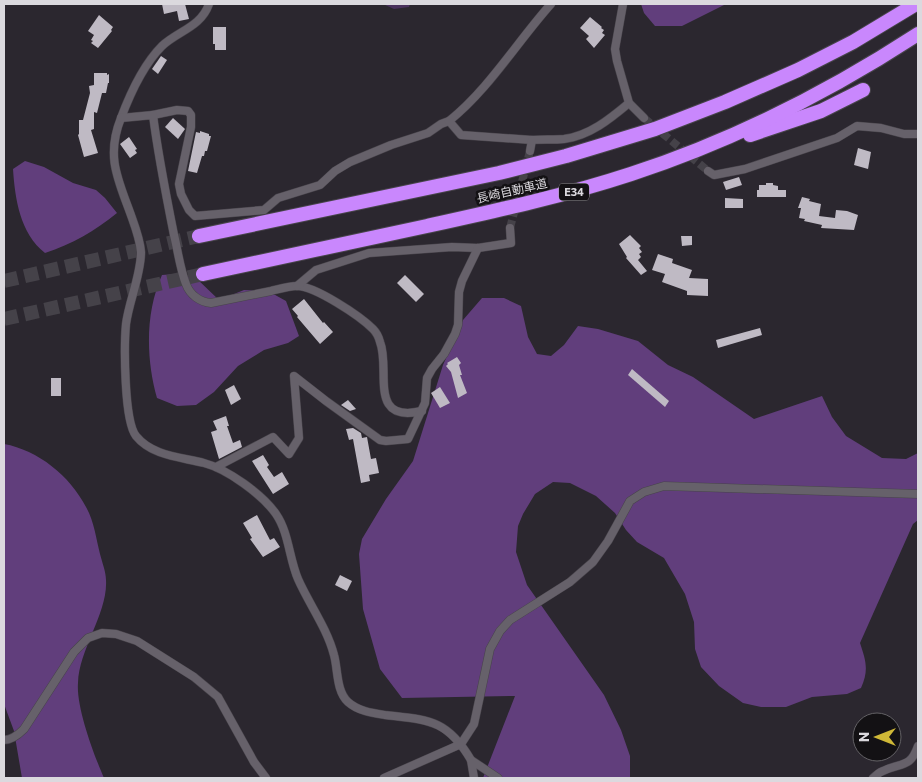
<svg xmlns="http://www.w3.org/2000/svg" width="922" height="782" font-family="Commissioner,'Noto Sans JP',sans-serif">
<rect width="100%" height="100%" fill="#2b272f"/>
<!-- green -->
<path fill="#49315c" d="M383 4H410L409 7 394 9Z"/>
<!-- forest -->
<g fill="#613e7c">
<path d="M641 4H726L682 26H655L644 13Z"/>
<path d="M25 161 44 167 73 183 96 190 105 198 117 213C95 231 72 244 45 253 20 233 15 199 13 169Z"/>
<path d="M176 274 196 278 219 300 244 290 268 291 286 301 299 336 288 343 264 350 238 366 214 392 196 405 177 406 157 398C146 359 145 313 162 275Z"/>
<path d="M482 298H504L521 306 528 337 537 354 551 356 564 345 578 326 598 329 638 341 668 365 693 377 754 419 822 396 832 417 846 436 882 458 906 459 918 453V520L913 524 860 643C866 661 869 670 861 688L847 694 812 697 786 707H761L743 703 719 686 701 667 695 649 694 622 685 594 664 558 637 542 626 530 615 513 596 496 570 483 553 482 535 494 523 514 518 526 516 552 527 585 604 695 621 730 630 756V778H483L515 696 402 698 380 669 363 609 359 554 362 539 386 499 413 461 443 365 463 320Z"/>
<path d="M4 444C38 450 70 476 86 507 94 521 96 538 100 554 102 562 106 572 106 580 108 613 79 649 78 683 76 707 94 755 104 778H22L14 731 4 704Z"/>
</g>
<!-- building -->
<g fill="#bfbac4">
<path d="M162 4H185L189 19 179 21 177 11 164 14Z"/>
<path d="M99 15 113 27 111 30 112 31 98 48 91 43 93 41 91 40 94 35 88 31Z"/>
<path d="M590 17 602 27 601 28 604 30 602 33 605 35 594 48 586 39 589 36 580 28Z"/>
<path d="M213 27H226V50H215V44H213Z"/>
<path d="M161 56 167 60 158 74 152 69Z"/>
<path d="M94 73H107V75L109 74V83H108L106 93H102L97 113 94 112V129L91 130 98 153 84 157 78 135 79 134V120H83L90 93 89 86 94 85Z"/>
<path d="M173 118 185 129 178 139 165 127Z"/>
<path d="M200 131 209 134V136H211L207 151H205L204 156H202L197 173 188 171 196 132 200 133Z"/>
<path d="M129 137 137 149 135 150 137 153 130 158 120 144Z"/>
<path d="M858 148 871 152 868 169 854 165Z"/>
<path d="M739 177 742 185 726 190 723 182Z"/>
<path d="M766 183H773V185L778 186V190H786V197H757V190H759V185H766Z"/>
<path d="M802 197 810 199 809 201 821 204 819 216 835 218 836 210 847 211 858 215 854 230 821 228 822 225 804 221 805 219 799 218 801 208H798Z"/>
<path d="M725 198 743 199V208H725Z"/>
<path d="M630 235 641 246 639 248 642 252 639 254 641 257 638 260 647 271 641 275 626 258 627 257 619 244Z"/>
<path d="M681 236H692V245L682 246Z"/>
<path d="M658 254 673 259 672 263 692 270 689 278 708 279V296L687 295V291L662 282 665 274 652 270Z"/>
<path d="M405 275 424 294 416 302 397 283Z"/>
<path d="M304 299 323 323 324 322 333 332 320 344 297 317 298 316 292 309Z"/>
<path d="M760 328 762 335 718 348 716 340Z"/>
<path d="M457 357 461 363 459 365 462 375H460L467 393 458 398 451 372 446 366 448 364 447 363Z"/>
<path d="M632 369 669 401 665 407 628 375Z"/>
<rect x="51" y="378" width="10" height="18"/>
<path d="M234 385 241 399 231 405 225 390Z"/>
<path d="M440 387 450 403 440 408 431 393Z"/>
<path d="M348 400 356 409 350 411 341 405Z"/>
<path d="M226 416 229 426H227L233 443 240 440 242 447 219 459 211 432 217 430 213 421Z"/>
<path d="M353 428 361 433 362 438 367 437 371 459 376 458 379 473 369 475 370 481 361 483 353 439 349 440 346 429Z"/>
<path d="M263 455 269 465 267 467 274 477 282 472 289 484 273 494 252 461Z"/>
<path d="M257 515 270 540 274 538 280 547 263 557 250 539 252 538 243 523Z"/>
<path d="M340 575 352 581 347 591 335 585Z"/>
</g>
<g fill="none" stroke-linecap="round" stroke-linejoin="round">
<!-- minor-tunnel -->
<g stroke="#454249" stroke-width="8" stroke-dasharray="8 4" stroke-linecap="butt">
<path d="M644 118 708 171"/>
<path d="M510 228 530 151"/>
</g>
<!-- motorway-tunnel -->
<g stroke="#454249" stroke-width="14" stroke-dasharray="14 7" stroke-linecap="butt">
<path d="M4 281 199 236"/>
<path d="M4 319 203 274"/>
</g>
<!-- minor casing -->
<g stroke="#48444b" stroke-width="9">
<g id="minor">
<path d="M209 4C201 27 178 31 162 46 143 65 130 94 121 118 105 158 119 181 132 218 136 229 140 240 141 252 141 275 129 301 126 324 124 346 124 421 136 436 152 456 181 457 204 463 227 469 262 494 276 514 289 533 289 558 298 579 309 604 327 628 334 655 338 669 336 691 348 702 358 711 372 713 385 715 428 720 447 719 471 760"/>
<path d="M623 4 615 49 617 61 629 103 644 118"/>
<path d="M153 115 177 110 188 111 191 115V127L179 184 181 194 189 210 195 216 264 210 278 198 320 185 335 171 350 162 391 145 428 133 441 124 449 121"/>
<path d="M121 118 153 115C158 155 166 195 174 235 178 251 180 269 186 284 190 295 200 302 211 303 231 299 251 295 271 291 279 289 289 286 297 286 315 286 360 316 373 329 376 332 379 338 380 342 391 369 367 424 422 411"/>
<path d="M532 140 461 135 449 121C489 89 517 42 551 4"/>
<path d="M530 151 532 140C542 139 553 140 564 139 589 136 610 119 629 103"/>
<path d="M708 171 714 175 745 169 837 138 857 126 881 128 904 134H918"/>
<path d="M297 286 316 270 369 253 452 247 478 248 511 243 510 228"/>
<path d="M216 467 273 437 289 454 299 438 294 376 326 401 380 440 386 441 408 439 425 403 427 378 432 369 444 354 455 334 458 325 459 292 462 281 478 248"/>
<path d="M4 740C12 740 18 735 24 729L74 652 88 638 102 633 116 634 137 641 194 677 218 697 254 762 266 778"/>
<path d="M384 778 461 744 474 724 490 649 500 631 510 620 570 582 593 562 608 541 630 501 644 492 664 486 918 494"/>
<path d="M474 778 471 760 498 778"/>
<path d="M873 778C876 776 879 772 883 771 901 762 910 769 918 746"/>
</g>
</g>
<!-- motorway casing -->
<g stroke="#48444b" stroke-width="16">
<g id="motorway">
<path d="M750 135 821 111 863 90"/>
<path d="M199 236 499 173 566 156 655 129 725 102 798 70 853 42 916 4"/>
<path d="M203 274C278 258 352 242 427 226 495 211 564 196 631 174 732 141 829 92 918 34"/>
</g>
</g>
<!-- minor -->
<use href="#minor" stroke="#66616a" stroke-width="8"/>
<!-- motorway -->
<use href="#motorway" stroke="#c987fd" stroke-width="14"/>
</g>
<g text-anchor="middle" stroke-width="5" stroke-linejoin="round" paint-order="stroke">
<!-- shield labels -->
<rect fill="#131114" stroke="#9f9da1" stroke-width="1" x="559" y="183.5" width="30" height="17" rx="4"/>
<g font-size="11" font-weight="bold" fill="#dbd9de">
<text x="574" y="196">E34</text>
</g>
<!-- street labels -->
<g font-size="12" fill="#dbd9de" stroke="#131114">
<text transform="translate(512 191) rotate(-13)" y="4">長崎自動車道</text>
</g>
</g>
<!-- border -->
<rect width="922" height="782" fill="none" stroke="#dbd9de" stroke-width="10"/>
<!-- north arrow -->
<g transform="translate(877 737) rotate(270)"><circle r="24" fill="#131114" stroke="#636165"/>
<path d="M0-4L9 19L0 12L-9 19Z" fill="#cfb837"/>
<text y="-8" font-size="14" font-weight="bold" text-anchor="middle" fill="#dbd9de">N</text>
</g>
</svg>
